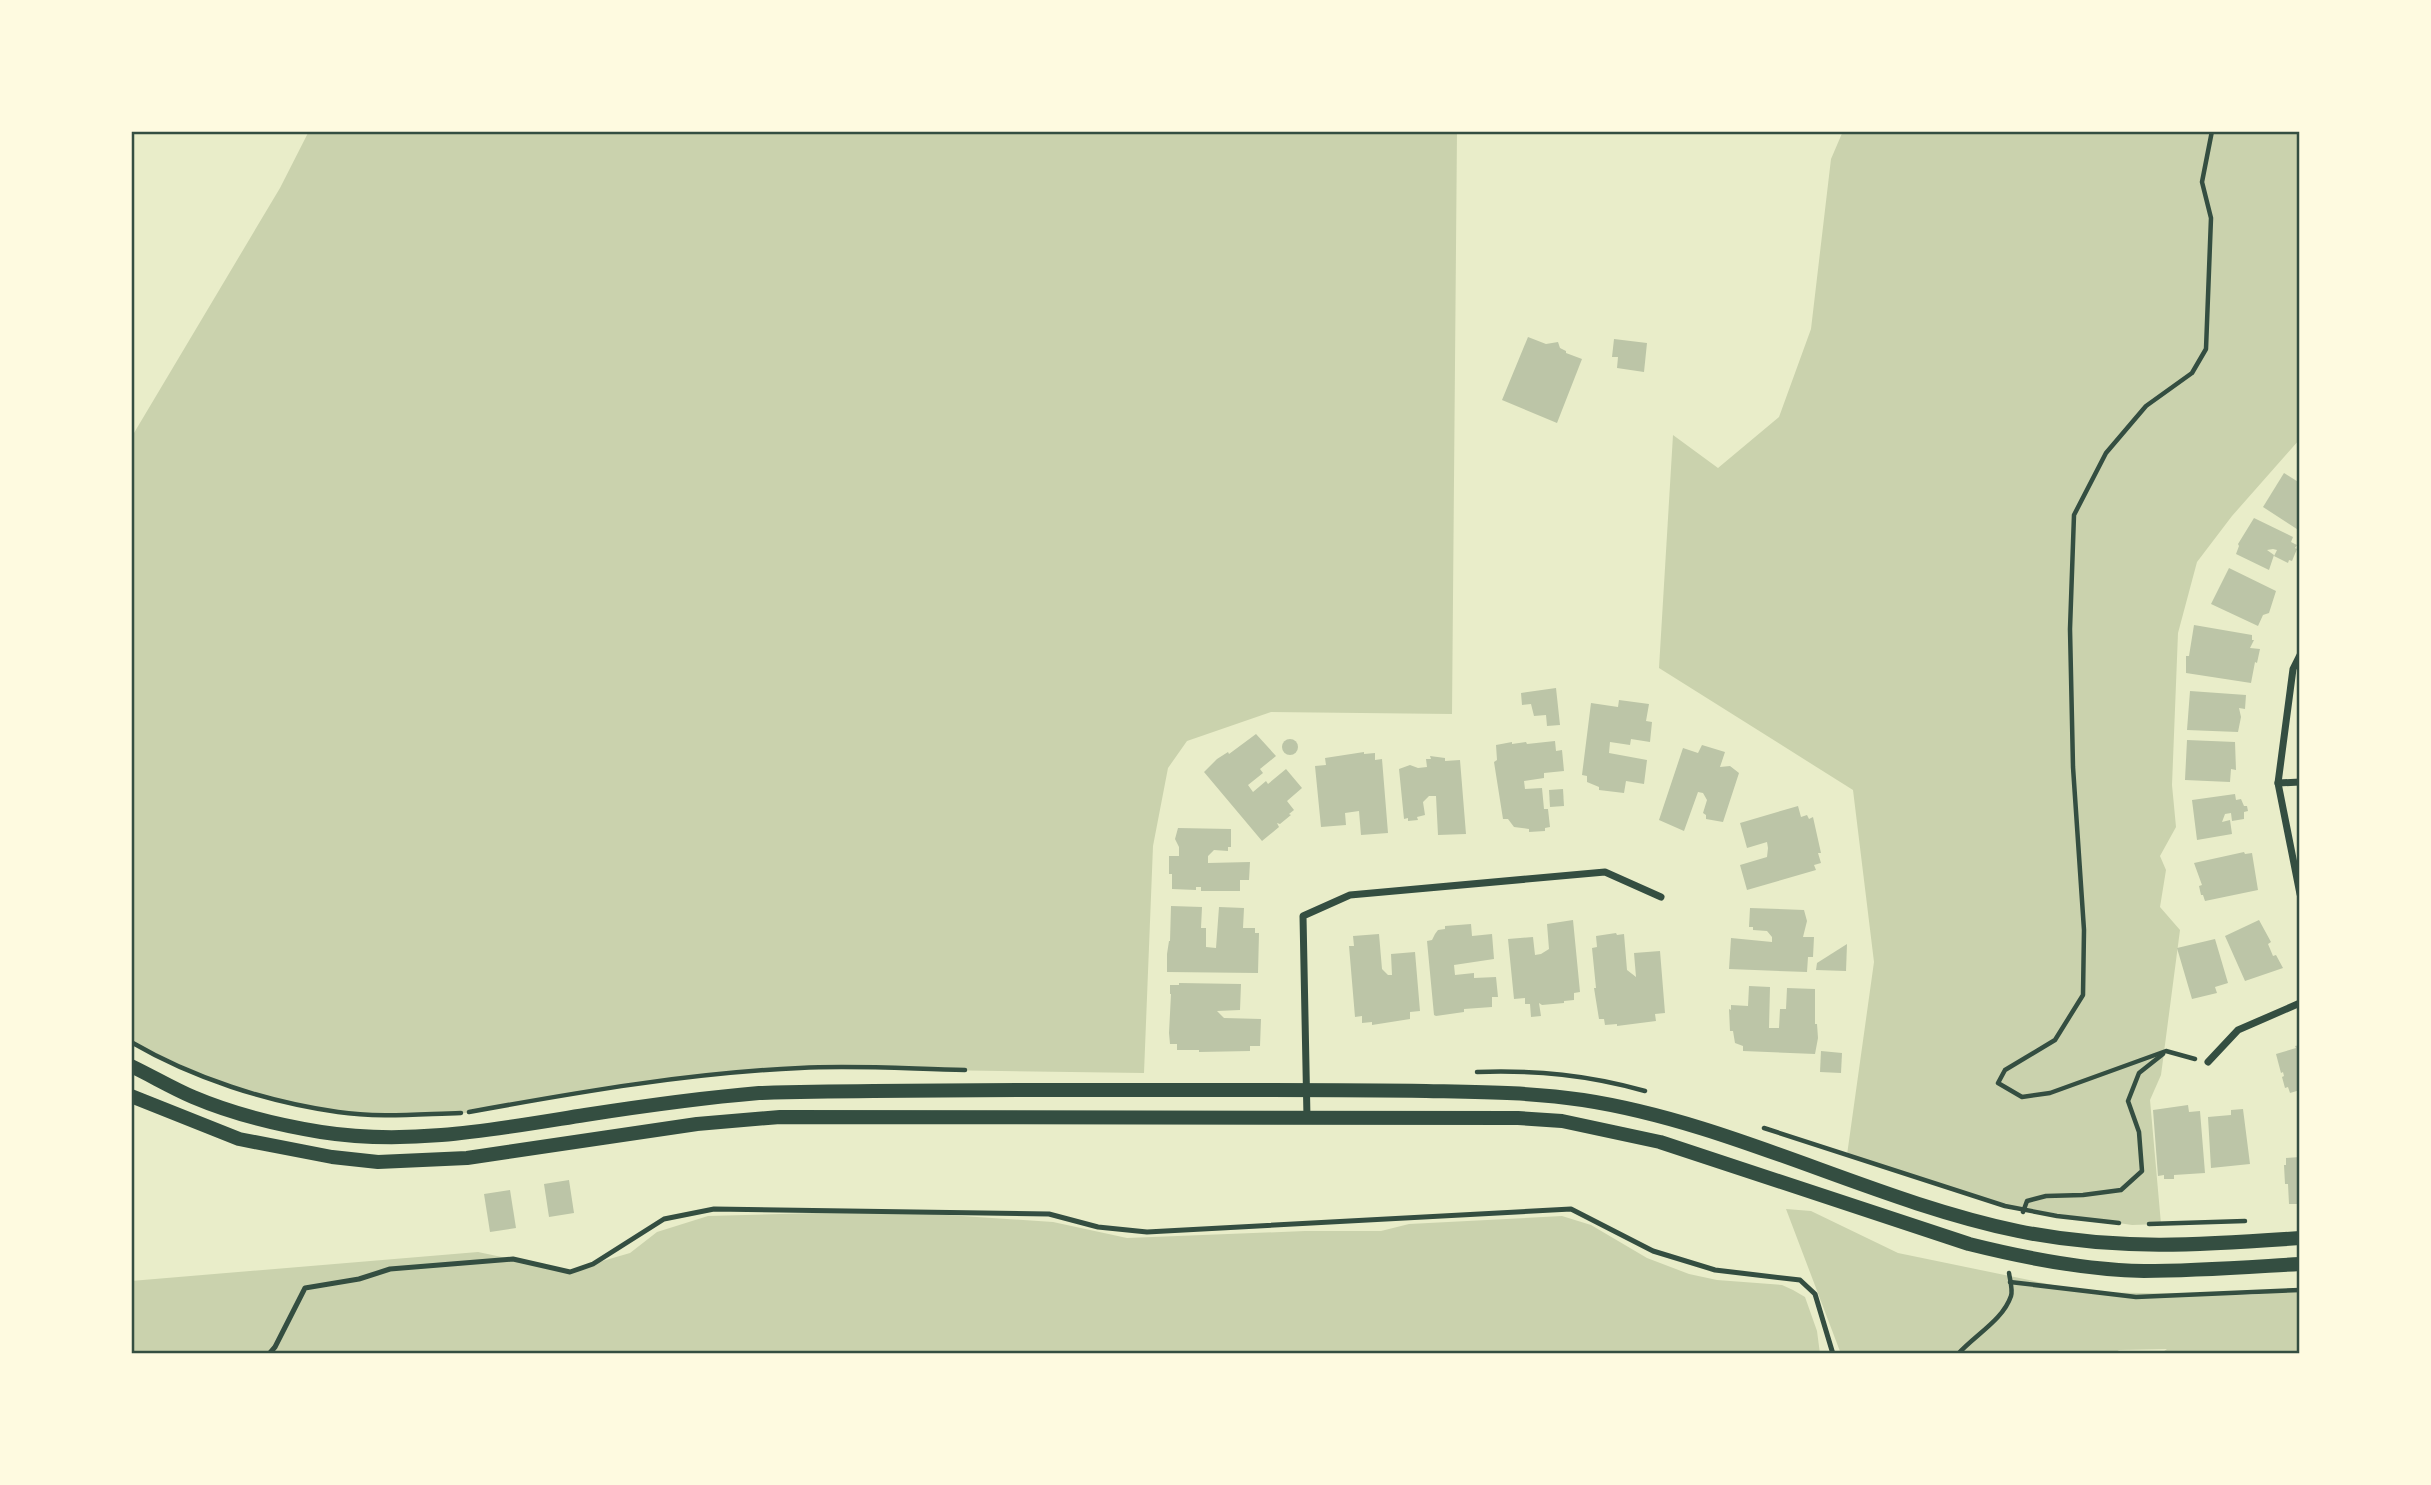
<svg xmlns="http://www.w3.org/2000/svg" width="2431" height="1485" font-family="'IBM Plex Sans',sans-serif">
<rect width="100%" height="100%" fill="#e9edc9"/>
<!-- green -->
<g fill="#cad2ad">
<path d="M309 131H1457L1452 714 1271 712 1187 741 1168 768 1153 846 1144 1073 802 1068 693 1076 573 1093 465 1113 397 1114 340 1112 281 1101 212 1079 131 1042V438L280 188Z"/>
<path d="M1843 131H2300V439L2232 516 2197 562 2178 633 2172 785 2176 827 2160 856 2166 870 2160 907 2180 930 2161 1075 2150 1100 2161 1224 2132 1225 2005 1206 1847 1155 1874 962 1853 790 1659 668 1673 435 1718 468 1779 417 1811 329 1831 159Z"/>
<path d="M1786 1209 1811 1211 1898 1253 2087 1292 2251 1295 2300 1289V1354H2160L2167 1349 2119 1350 2113 1354H1841Z"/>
<path d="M887 1211 1053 1222 1127 1238 1305 1231H1381L1409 1224 1562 1216 1591 1225 1647 1258 1689 1274 1717 1280 1782 1285 1793 1290 1805 1297 1817 1331 1820 1354H131V1281L478 1252 568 1271 630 1253 657 1232 708 1216Z"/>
</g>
<!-- building -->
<g fill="#bcc5a7">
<path d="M1528 337 1546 344 1558 342 1560 348 1566 351V353L1582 359 1557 423 1502 400Z"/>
<path d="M1614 339 1647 343 1644 372 1617 368 1618 357H1612Z"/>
<path d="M2284 473 2300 483V531L2263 507Z"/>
<path d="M2254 518 2293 537 2291 542 2297 545 2295 548 2297 549 2292 561 2289 560 2288 563 2274 556 2277 550 2273 549 2267 550 2274 555 2269 570 2236 554 2239 546 2238 544Z"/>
<path d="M2229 568 2276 591 2269 613 2263 615 2258 626 2211 604Z"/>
<path d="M2194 625 2252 635V640H2254L2250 648 2260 649 2257 663 2255 662 2251 683 2186 673V656H2189Z"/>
<path d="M1556 688 1560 725 1547 726 1546 715 1534 716 1531 704 1522 705 1521 693Z"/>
<path d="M2190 691 2246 695 2245 709 2239 708 2241 717 2238 732 2187 730Z"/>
<path d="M1619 700 1649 704 1646 721 1652 722 1650 742 1631 739 1630 745 1610 742 1609 753 1647 760 1644 784 1626 781 1624 793 1599 790V787L1587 782V776L1582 775 1591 703 1618 707Z"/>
<path d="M1256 734 1276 756 1260 769 1263 773 1248 785 1253 792 1266 781 1268 784 1286 769 1302 788 1287 801 1294 810 1289 814 1291 815 1280 824 1277 823 1279 827 1262 841 1204 772 1217 759 1228 752 1229 754Z"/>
<circle cx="1290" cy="747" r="8"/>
<path d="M2187 740 2235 742 2236 770 2231 769 2230 782 2185 780Z"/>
<path d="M1555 741 1556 751 1562 750 1564 771 1544 773V778L1524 781 1525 789 1542 788 1544 809H1548L1550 827 1545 828V831L1529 832V829L1514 827 1508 819H1503L1494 762 1497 760 1496 745 1512 742V744L1526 742 1527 744Z"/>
<path d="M1702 745 1725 752 1720 767 1730 766 1739 773 1723 822 1706 819V815L1703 813 1707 800 1703 793 1698 792 1684 831 1659 820 1683 748 1698 753Z"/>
<path d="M1364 752V754L1375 753V760L1382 759 1388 833 1361 835 1359 811 1345 813 1346 825 1321 827 1315 766 1326 765 1325 758Z"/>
<path d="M1430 756 1445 758V761L1460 760 1466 834 1438 835 1436 796H1429L1423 802 1425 815 1417 817 1418 820 1408 821V818L1404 819 1399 769 1410 765 1418 768 1427 767 1426 759H1431Z"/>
<path d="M1563 789 1564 806 1550 807 1549 790Z"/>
<path d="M2235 794 2236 800 2241 799 2244 806H2247L2248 811 2244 812V819L2232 821 2231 813 2225 814 2222 822 2230 820 2232 834 2197 840 2192 800Z"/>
<path d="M1798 806 1801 817 1807 815 1809 819 1813 817 1821 853H1818L1821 863 1814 865 1816 870 1747 890 1740 865 1767 857 1768 848 1767 842 1747 848 1740 823Z"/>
<path d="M1178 828 1231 829V847H1228V851L1214 850 1208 856V863L1250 862 1249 880H1240V891H1201V887H1196V890L1172 889V874H1169V856H1179V847L1175 839Z"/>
<path d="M2244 852 2245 854 2252 853 2258 890 2205 901 2203 895H2201L2199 886 2202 885 2194 863Z"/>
<path d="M1171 906 1202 907 1201 928H1206V947L1216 948 1219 907 1244 908 1243 928H1255V933H1259L1258 973 1167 972V954L1169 941H1170Z"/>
<path d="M1750 908 1804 910 1807 921 1803 937H1814L1813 957H1808L1807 972 1729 969 1731 938 1772 942V937L1767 931 1753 930V927H1749Z"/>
<path d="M1573 920 1580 992 1574 993V1000L1564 1001V1003L1542 1005 1539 1003 1541 1016 1531 1017 1530 1004H1525V998L1514 999 1508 939 1533 937 1535 955 1541 954 1549 949 1547 924Z"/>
<path d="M2259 920 2271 942 2268 944 2273 956 2276 955 2283 968 2245 981 2225 936Z"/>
<path d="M1471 924 1472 936 1492 934 1494 959 1454 965 1455 975 1474 973V978L1496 977 1498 997H1492V1007L1464 1009V1012L1436 1016 1434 1015 1427 941 1432 940 1435 934 1438 930 1445 929V926Z"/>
<path d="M1616 933 1617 935 1624 934 1627 970 1636 977 1634 953 1660 951 1665 1013 1655 1014 1656 1021 1617 1026V1024L1605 1025 1604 1019H1599L1594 988H1596L1592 948 1597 947 1596 936Z"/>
<path d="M1379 934 1382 969 1388 975H1392L1391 954 1415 952 1420 1011 1410 1012V1019L1372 1025V1022L1362 1023V1016L1355 1017 1349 946H1354L1353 936Z"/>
<path d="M2215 939 2228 983 2215 987 2217 993 2192 999 2177 948Z"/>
<path d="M1847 944 1846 971 1816 970 1817 963Z"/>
<path d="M1179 983 1241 984 1240 1010 1217 1011 1224 1018 1261 1019 1260 1046H1250V1051L1199 1052V1050H1177V1044H1170L1169 1033 1171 994H1170V985H1179Z"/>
<path d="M1749 986 1770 987 1769 1028H1779L1780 1009H1786L1787 988 1815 989V1024H1817L1818 1038 1815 1054 1743 1051V1046L1735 1043 1733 1031H1730L1729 1009 1731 1010V1005L1748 1006Z"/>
<path d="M2300 1045V1090L2290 1093 2288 1087 2285 1088 2282 1077 2284 1076 2283 1072 2281 1073 2276 1054 2296 1048 2295 1046Z"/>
<path d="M1821 1051 1842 1053 1841 1073 1820 1072Z"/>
<path d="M2188 1105 2189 1112 2200 1111 2205 1173 2174 1175V1179H2164V1175L2158 1176 2153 1110Z"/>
<path d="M2243 1109 2250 1164 2211 1168 2208 1117 2231 1115V1110Z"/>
<path d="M2300 1157V1204H2289L2288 1184H2285L2284 1165H2286V1158Z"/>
<path d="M569 1180 574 1213 549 1217 544 1184Z"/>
<path d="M510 1190 516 1228 490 1232 484 1194Z"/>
</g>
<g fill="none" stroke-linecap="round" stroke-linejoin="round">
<!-- path -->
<g stroke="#344e41" stroke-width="4.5">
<path d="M131 1042C193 1078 267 1102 338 1112 378 1118 420 1114 461 1113"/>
<path d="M2195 1059 2166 1051 2050 1093 2022 1097 1998 1083 2005 1070 2055 1040 2083 995 2084 930 2073 767 2070 629 2074 515 2106 453 2146 406 2192 373 2206 349 2211 218 2202 182 2212 131"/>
<path d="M1477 1072C1537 1070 1588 1075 1645 1091"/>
<path d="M469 1112C579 1092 689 1073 800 1068 855 1065 910 1069 965 1070"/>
<path d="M1764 1128 2005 1206 2057 1216 2119 1223"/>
<path d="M2023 1212 2027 1201 2046 1196 2083 1195 2121 1190 2142 1171 2139 1132 2128 1101 2139 1073 2163 1054"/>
<path d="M2149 1224 2245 1221"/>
<path d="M2010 1282 2136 1297 2300 1290"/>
<path d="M1958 1354C1975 1335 2003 1320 2011 1296 2013 1290 2010 1280 2009 1273"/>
</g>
<!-- service -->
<path stroke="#344e41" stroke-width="5" d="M269 1354 275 1347 305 1288 359 1279 390 1269 513 1259 570 1272 593 1264 664 1219 714 1209 1049 1214 1098 1227 1147 1232 1571 1209 1653 1251 1715 1270 1800 1280 1815 1294 1833 1354"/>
<!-- minor -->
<g stroke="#344e41" stroke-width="7">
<path d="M2300 655 2293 669 2278 783 2300 894"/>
<path d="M2278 783 2300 782"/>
<path d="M2208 1062 2238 1030 2300 1003"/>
<path d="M1307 1118 1303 916 1350 895 1605 872 1661 897"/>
</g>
<!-- secondary -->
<g stroke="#344e41" stroke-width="14">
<path d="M131 1066C152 1076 172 1088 193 1097 233 1114 278 1125 321 1132 410 1146 497 1129 585 1115 643 1106 700 1098 759 1093 921 1089 1083 1090 1245 1090 1306 1090 1366 1090 1426 1091 1478 1092 1531 1092 1583 1100 1733 1123 1870 1200 2018 1231 2114 1251 2204 1245 2300 1238"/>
<path d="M131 1096 239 1139 332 1157 378 1162 467 1158 697 1124 780 1117 1518 1118 1562 1121 1660 1142 1969 1244C2025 1258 2085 1270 2144 1271 2196 1271 2248 1267 2300 1264"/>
</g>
</g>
<!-- border -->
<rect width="2431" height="1485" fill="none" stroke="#fefae0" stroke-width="266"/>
<rect x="133" y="133" width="2165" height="1219" fill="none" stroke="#344e41" stroke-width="2.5"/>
</svg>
